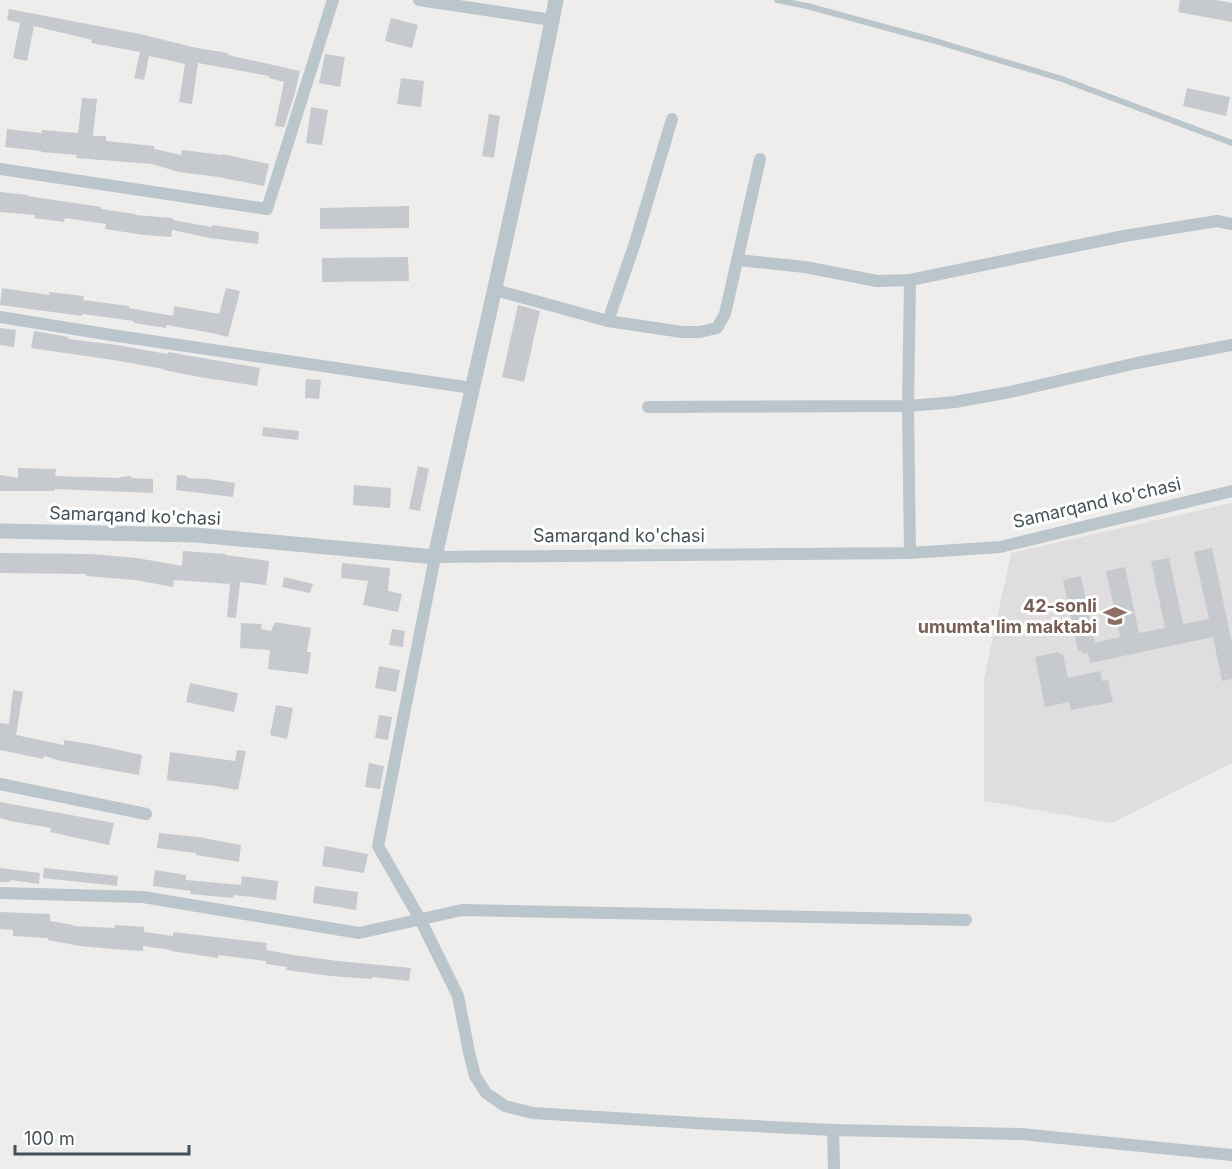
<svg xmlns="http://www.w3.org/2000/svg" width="1232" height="1169" font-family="Inter,sans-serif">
<rect width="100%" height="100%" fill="#efecec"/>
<!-- education -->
<path fill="#e0ddde" d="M1232 503V763L1112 823 984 801V679L1011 553Z"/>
<!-- building -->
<g fill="#c6cacf">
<path d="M1180 0H1216L1232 3V22L1178 12Z"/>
<path d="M9 9 140 34 197 48 228 53V55L300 71 295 93 284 127 275 126 284 82 269 78V76L198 63 192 104 179 102 185 64 149 56 144 80 134 78 140 52 91 43 92 40 34 26 27 61 13 58 20 23 7 20Z"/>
<path d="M391 18 418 25 412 48 385 41Z"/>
<path d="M325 54 345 57 340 87 319 83Z"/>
<path d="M401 78 424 81 421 107 397 104Z"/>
<path d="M1187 88 1230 97 1226 116 1183 106Z"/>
<path d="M82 98 97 99 93 136H106V141L154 146V149L181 155 182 150 222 155V154L269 164 264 186 218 177 179 172 152 164 76 158 77 155 41 152V151L5 147 7 129 42 133V130L78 133Z"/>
<path d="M311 107 328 110 322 145 306 143Z"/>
<path d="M489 114 500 116 494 158 482 156Z"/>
<path d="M0 192 28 195V196L101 207V209L135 214V215L173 218V220L211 227 212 225 259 232 258 244 210 238 172 230 171 237 144 235 105 229 106 224 65 218 64 222 34 218 35 215 0 212Z"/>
<path d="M409 206V228L320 229V208Z"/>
<path d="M408 257 409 281 322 282V258Z"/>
<path d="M2 288 49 295V292L84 296 83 300 129 306V308L173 316 174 306 219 314 226 288 240 291 228 337 212 333 166 325V328L134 323V321L82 314V316L0 305Z"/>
<path d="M518 305 540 311 524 382 502 377Z"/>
<path d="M0 328 16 330 14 347 0 345Z"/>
<path d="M34 331 69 337 68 339 117 345 167 354 168 352 260 368 257 386 199 377 164 370V369L113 360 31 348Z"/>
<path d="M306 379 321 380 319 399 305 398Z"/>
<path d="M263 427 299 431 298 440 262 436Z"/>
<path d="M418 466 429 469 420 511 409 509Z"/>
<path d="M18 468 56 469 55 476 120 478V477L131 476V478L153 479V493L55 489V491H0V475L18 478Z"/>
<path d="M177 475 187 476V478L209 479 235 483 233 497 176 490Z"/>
<path d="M354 485 391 488 390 508 353 505Z"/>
<path d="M1212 548 1232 643V679L1222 681 1213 637 1090 663 1088 653 1082 654V650L1078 651 1063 580 1081 576 1095 643 1120 637 1106 571 1125 567 1139 633 1165 628 1151 561 1169 558 1183 624 1209 619 1194 552Z"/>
<path d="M183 551 226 554V555L269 561 266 585 240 582 236 618 227 617 230 584 174 580 173 587 135 580 86 576V574L0 573V553L91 554 137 558 182 566Z"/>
<path d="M342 563 390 568 388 591 402 594 398 612 363 605 368 581 341 578Z"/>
<path d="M284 577 313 584 310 593 282 587Z"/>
<path d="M275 622 311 628 307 652H311L308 674 268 669 270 650 240 648 241 623 262 624 261 629 271 631Z"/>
<path d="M392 629 405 631 403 647 389 645Z"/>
<path d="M1058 652 1059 654H1063L1068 678 1100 671 1102 681 1108 680 1113 702 1071 710 1069 702 1045 707 1035 657Z"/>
<path d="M379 666 400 670 396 692 375 688Z"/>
<path d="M190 683 238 693 234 712 186 702Z"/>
<path d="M13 690 23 692 16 735 64 745V740L91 744 142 755 139 775 61 761 44 756 43 759 0 750V723L9 724Z"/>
<path d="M276 705 293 708 287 739 270 735Z"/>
<path d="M379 715 392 717 388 740 375 738Z"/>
<path d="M237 750 246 751 238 790 215 786 167 780 170 752 235 761Z"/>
<path d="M369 763 384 766 380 789 365 787Z"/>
<path d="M0 802 114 823 109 845 50 832 51 828 10 821 0 818Z"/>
<path d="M159 833 198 837 241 845 239 862 196 855V853L157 848Z"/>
<path d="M325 846 368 854 364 873 322 866Z"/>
<path d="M0 868 40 873 39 884 10 880V882H0Z"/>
<path d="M44 868 118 876 117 886 43 878Z"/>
<path d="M155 870 186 875V880L241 885 242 876 278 881 276 900 234 895 233 898 190 894 191 891 153 886Z"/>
<path d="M315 886 358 892 356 910 313 903Z"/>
<path d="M0 912 50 914V921L73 925V926L114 928 115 925 144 927V932L173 936V932L267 943 266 950 293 955 338 961 411 968 409 981 372 977V979L331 976 286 970 287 967 266 964V961L218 955V958L171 951V950L143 946V951L113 949 80 946 48 940V938L13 936V930L0 929Z"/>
</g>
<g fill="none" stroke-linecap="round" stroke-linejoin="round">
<!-- service -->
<path stroke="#bac5cc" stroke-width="6" d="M777 0 807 6 932 40 1062 79 1232 143"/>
<!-- minor -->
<g stroke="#bac5cc" stroke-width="12">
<path d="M419 0 552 20"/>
<path d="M672 119 635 243 608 321 682 332H700L717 328 725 314 760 159"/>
<path d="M0 169 267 209 333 0"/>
<path d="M738 260 805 267 877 281 910 280 1124 236 1217 221 1232 224"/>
<path d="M495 290 608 321"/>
<path d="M0 317 111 335 472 388"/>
<path d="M648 407 908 406 910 280"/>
<path d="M1232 491 1000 547 910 553 435 557 378 846 420 919 458 996 469 1052 475 1076 486 1093 505 1106 533 1113 712 1124 833 1130 1021 1134 1232 1155"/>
<path d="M910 553 908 406 955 402 1010 392 1137 363 1232 345"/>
<path d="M0 784 146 814"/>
<path d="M0 893 143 897 359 933 462 910 966 920"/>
<path d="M833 1130 834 1169"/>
</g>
<!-- tertiary -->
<path stroke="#bac5cc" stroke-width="15" d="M0 531 196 535 435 557C475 371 520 187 556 0"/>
</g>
<!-- icons -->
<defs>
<g id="school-bare" transform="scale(1.8)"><path d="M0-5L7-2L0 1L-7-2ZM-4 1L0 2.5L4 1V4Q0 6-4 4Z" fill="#8d6e63" stroke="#fff" stroke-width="2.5" paint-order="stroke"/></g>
</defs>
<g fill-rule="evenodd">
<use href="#school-bare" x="1115" y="616"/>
</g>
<g text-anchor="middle" stroke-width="6" stroke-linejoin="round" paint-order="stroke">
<!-- street labels -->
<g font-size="18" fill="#455159" stroke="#fff">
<text transform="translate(1097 503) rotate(-13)" y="6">Samarqand ko'chasi</text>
<text transform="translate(135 516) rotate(2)" y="6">Samarqand ko'chasi</text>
<text x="619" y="542">Samarqand ko'chasi</text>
</g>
<!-- education labels -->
<g font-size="18" font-weight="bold" fill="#785e54" stroke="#fff" text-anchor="end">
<text x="1097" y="612">42-sonli<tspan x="1097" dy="21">umumta'lim maktabi</tspan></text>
</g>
</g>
<!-- scale -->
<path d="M15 1145v9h174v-9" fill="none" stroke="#455159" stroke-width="3"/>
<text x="24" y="1145" font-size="18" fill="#455159" stroke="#ffffff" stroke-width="4.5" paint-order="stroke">100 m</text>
</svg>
